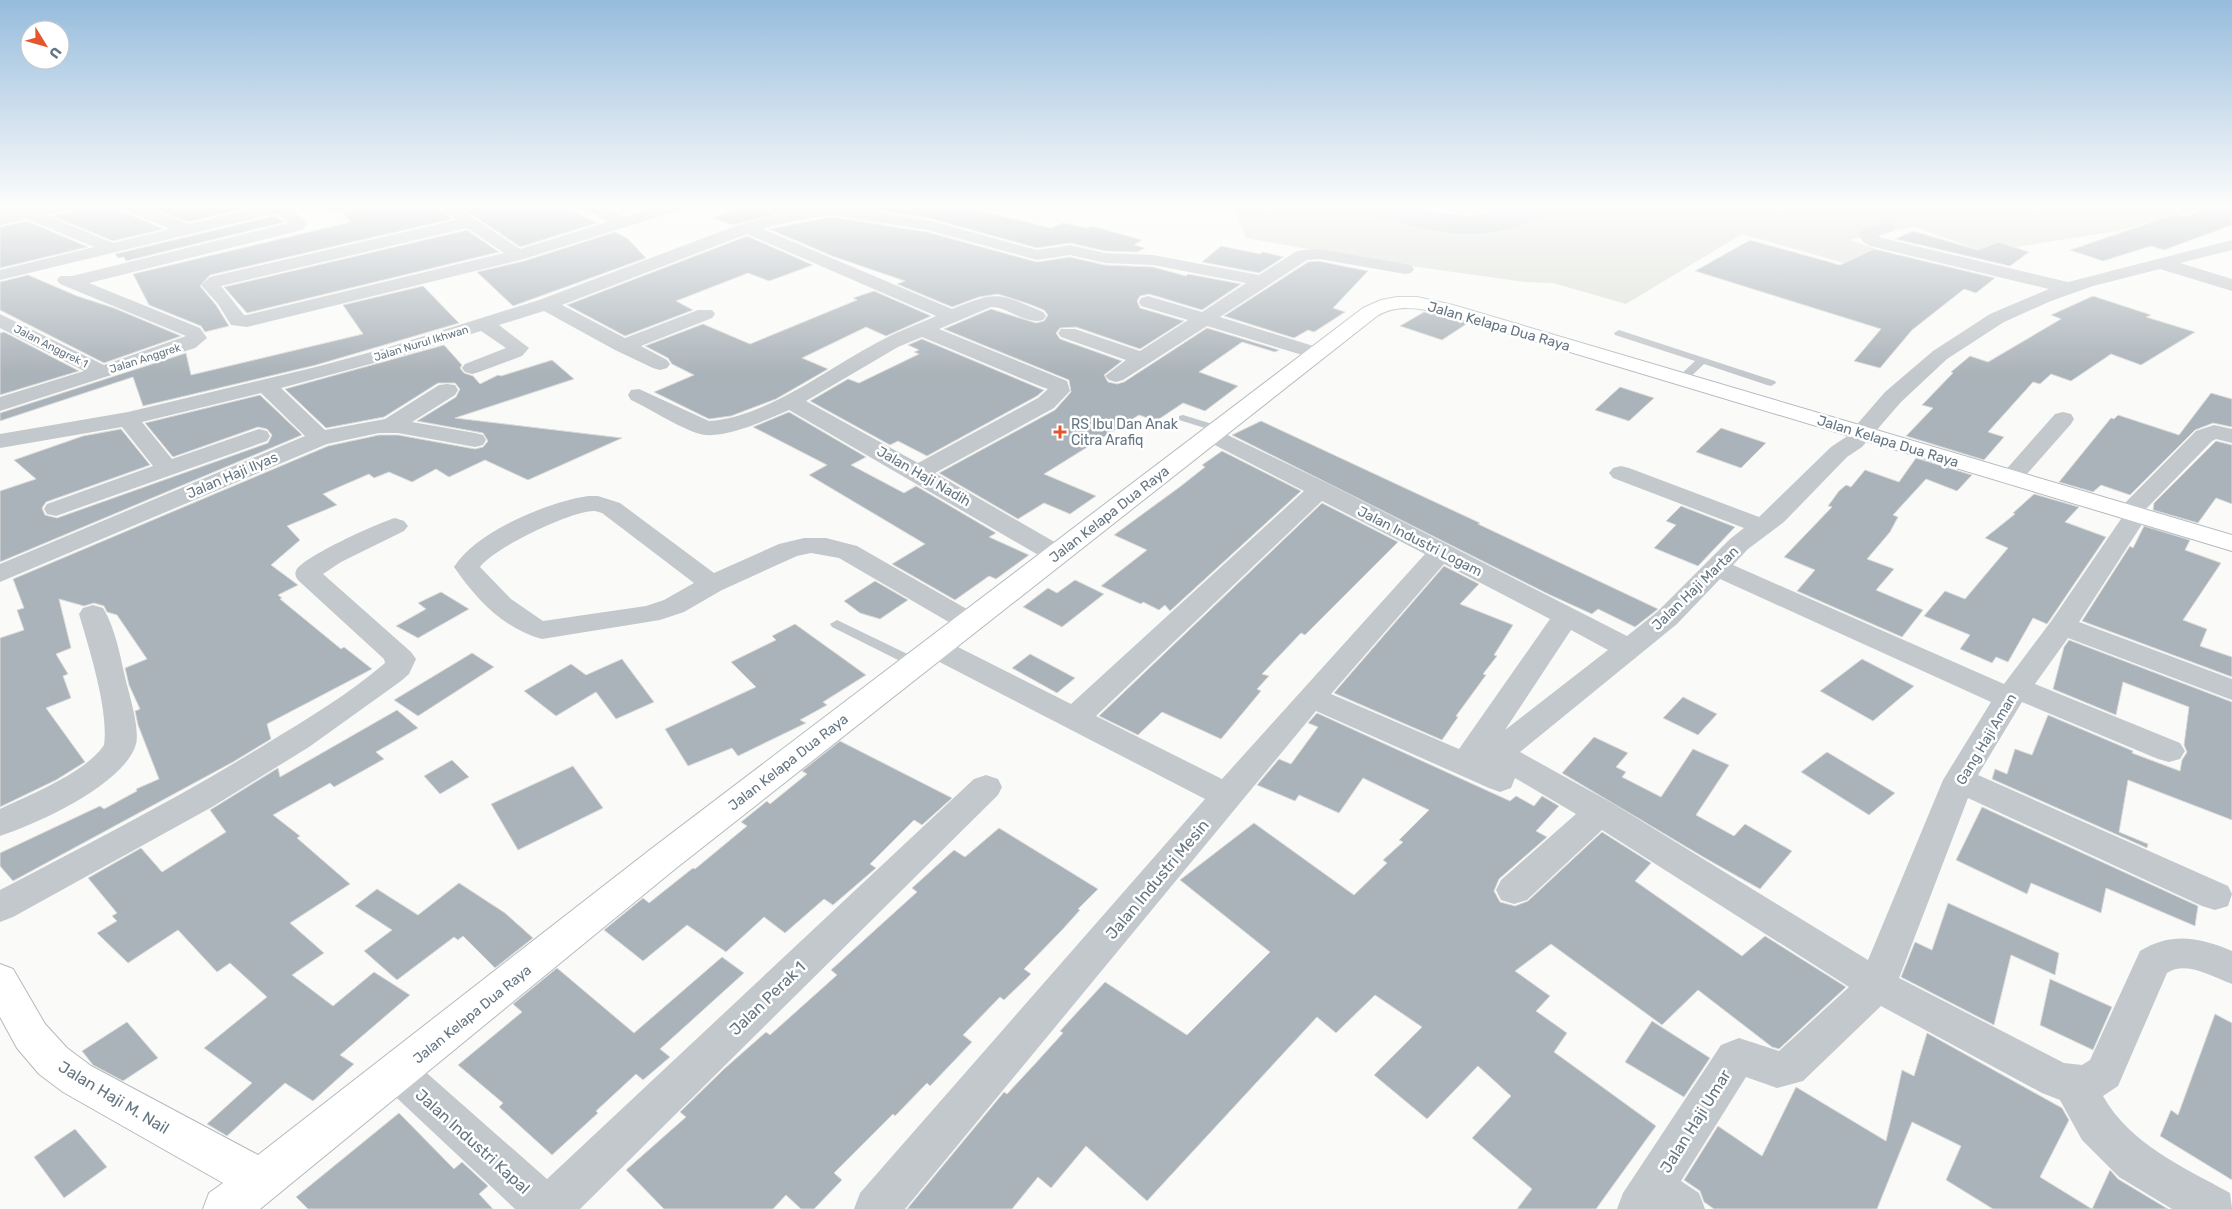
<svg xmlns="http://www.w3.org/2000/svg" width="2232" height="1209" font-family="Rubik,sans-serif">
<rect width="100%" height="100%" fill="#fafaf8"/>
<!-- green -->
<g fill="#dadfd7">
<path d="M0 206H62L0 219Z"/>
<path d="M1233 206H1387C1422 223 1446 222 1485 215L1492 206H2209L2118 231 1985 252 1914 227 1849 240 1904 258 1882 274 1742 234 1626 304 1553 283 1525 282 1375 261 1246 238Z"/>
</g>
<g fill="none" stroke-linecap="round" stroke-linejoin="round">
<!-- river -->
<path fill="#bbc7cb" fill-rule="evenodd" d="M1361 206H1406L1430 212 1467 216 1497 214 1517 206H1552C1545 216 1535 220 1523 224 1481 241 1438 233 1395 221 1383 218 1368 216 1361 206Z"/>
</g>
<!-- building -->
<g fill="#aab3b9" stroke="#dcdcda">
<path d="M76 206H118L121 211 164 229 113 241 52 216 72 211Z"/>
<path d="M145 206H251V207L189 222Z"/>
<path d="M375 206H436L452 219 210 275 200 286 216 305 229 326 205 332 201 326 149 305 133 274 351 222 343 213Z"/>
<path d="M459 206H561L597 223 520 247Z"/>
<path d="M747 206H810L733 225 713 218Z"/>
<path d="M845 206H958L1051 228 1063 223 1087 228 1092 226 1142 240 1134 245 1145 248 1137 252 1105 251 1070 243 1037 248 928 218Z"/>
<path d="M2207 206H2232V225L2164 250 2151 246 2103 261 2070 250 2176 214 2187 217Z"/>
<path d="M274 216 285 222 126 261 124 257 118 258 115 254Z"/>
<path d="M832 217 927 232 1037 262 1070 257 1105 265 1153 267 1186 276 1188 274 1241 284 1202 310 1149 294 1140 296 1137 301 1140 308 1184 321 1140 349 1076 327 1060 328 1056 333 1060 339 1122 361 1104 375 1108 382 1117 384 1124 382 1207 328 1279 350 1275 352 1242 342 1199 372 1238 386 1205 411 1183 403 1156 421 1139 415 1044 474 1096 496 1070 514 1044 503 1018 519 939 473 1055 410 1071 392 1069 380 944 329 991 309 1036 323 1044 321 1048 315 1044 310 1029 304 998 294 979 297 952 307 897 284 905 281 832 256 769 229Z"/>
<path d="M27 221 88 247 0 268V227Z"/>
<path d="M467 230 499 252 247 313 224 287Z"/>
<path d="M1913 231 1978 250 1998 242 2029 252 2010 266 1895 239Z"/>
<path d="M615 232 627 238 646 258 513 306 477 272 524 261Z"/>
<path d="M747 236 813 265 769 281 748 273 676 301 693 310 625 336 567 305Z"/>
<path d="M1750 240 1840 265 1874 249 1995 278 1976 293 1964 289 1912 330 1880 368 1854 361 1881 329 1695 271Z"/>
<path d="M1221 246 1260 254 1263 252 1284 257 1259 273 1202 262Z"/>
<path d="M1318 261 1368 271 1333 308 1345 312 1314 332 1308 330 1294 338 1224 316 1308 262Z"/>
<path d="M28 275 77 296 114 308 181 336 104 363 0 310V282Z"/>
<path d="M423 286 459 323 316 365 143 406 133 377 0 421V413L186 353 191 375 363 334 343 305Z"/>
<path d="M874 291 931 316 886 336 866 327 802 358 828 369 776 399 731 416 709 419 654 392 694 375 672 364 668 358 645 346 703 324 750 344 857 300 853 298Z"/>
<path d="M2093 296 2151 315 2146 317 2195 332 2141 365 2111 354 2071 381 2051 374 2040 384 2033 382 1988 432 2004 437 1984 460 1906 436 1933 408 1922 405 1953 373 1951 372 1970 356 1988 362 2061 319 2051 315Z"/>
<path d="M1424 312 1440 315 1468 323 1442 340 1400 326Z"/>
<path d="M4 332 79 371 0 395V333Z"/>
<path d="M922 339 1041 389 1044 390 1037 396 927 456 898 441 890 445 810 401 848 379 859 383 919 354 914 352 919 350 908 345Z"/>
<path d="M444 345 462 365 460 368 464 373 473 376 480 384 498 375 501 376 552 360 574 379 455 418 622 438 528 480 485 460 449 477 436 469 412 482 389 472 374 478 369 474 323 494 337 505 287 526 300 540 271 565 298 585 278 595 282 598 280 599 341 649 344 647 372 669 267 724 271 739 233 762 13 881 0 866V853L100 806 104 809 137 791 136 789 159 779 138 725 135 711 140 709 129 685 125 668 147 659 117 615 107 612 104 606 94 603 84 606 59 599 71 648 56 654 68 674 63 676 71 698 46 708 85 762 56 780 0 807V638L24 630 17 610 24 608 13 579 328 446 379 435H398L475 449 483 447 488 441 483 433 417 421 456 397 460 389 455 383H438L384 417 326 428 285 389Z"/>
<path d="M1620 387 1654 398 1629 421 1595 410Z"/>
<path d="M2211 393 2232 399V427L2213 423 2195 430 2130 495 2101 485 2093 492 2059 482 2111 418 2114 419 2118 415 2179 435Z"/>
<path d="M260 395 302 435 0 562V491L36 479 14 460 83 436 121 429 150 465 46 502 42 508 45 515 57 518 268 443 272 435 267 429 258 427 173 457 145 423Z"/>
<path d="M789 412 866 457 851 465 904 493 916 486 996 533 989 537 1029 555 996 579 989 576 955 600 892 564 925 544 809 475 827 465 753 427Z"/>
<path d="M1261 421 1480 523 1478 524 1658 609 1635 627 1598 609 1592 614 1548 594 1232 435Z"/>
<path d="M1721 428 1766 443 1741 468 1696 452Z"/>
<path d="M2216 441 2232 445V504L2216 498 2198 523 2153 510 2154 503Z"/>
<path d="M1222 451 1301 491 1170 611 1165 605 1159 610 1143 602 1141 604 1101 586 1147 550 1114 535 1181 486 1205 467 1202 465Z"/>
<path d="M1916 458 1972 475 1957 491 1926 479 1893 515 1898 517 1890 532 1867 559 1894 569 1876 590 1923 610 1902 637 1797 591 1815 570 1784 557 1832 507 1828 506 1839 491 1846 485 1851 487 1865 470 1899 482Z"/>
<path d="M2034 494 2079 507 2065 522 2106 537 2047 624 2033 618 2008 662 1996 657 1992 663 1960 649 1970 635 1924 616 1945 591 1965 599 2008 548 1985 538 2015 514 2013 513Z"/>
<path d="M1322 503 1398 542 1305 635 1301 633 1262 674 1269 676 1257 689 1261 691 1221 739 1162 712 1138 735 1099 716Z"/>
<path d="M1681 506 1735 527 1698 566 1654 548 1676 525 1666 521Z"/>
<path d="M2144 526 2190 540 2185 550 2221 563 2183 620 2207 629 2200 646 2232 657V677L2082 621 2130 546 2133 548Z"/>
<path d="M1444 566 1479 584 1460 604 1513 625 1494 655 1497 656 1483 674 1486 675 1456 716 1458 717 1442 740 1334 693Z"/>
<path d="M1075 580 1104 594 1062 627 1023 607 1048 588 1057 593Z"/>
<path d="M875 581 908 600 880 619 860 613 844 601Z"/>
<path d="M441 592 469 609 418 638 396 626 426 609 418 603Z"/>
<path d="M795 624 866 675 823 702 827 705 800 720 806 723 738 756 732 748 688 766 665 729 756 687 731 662 776 640 772 636Z"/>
<path d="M2069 640 2232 702V820L2128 780 2119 832 2148 844 2147 848 1992 779 1995 769 2007 774 2015 749 2032 755 2048 715 2133 751 2132 753 2180 771 2182 760 2187 752 2184 745 2189 707 2123 682 2116 715 2053 689 2064 647Z"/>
<path d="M472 653 494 667 418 716 394 700Z"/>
<path d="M1030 654 1075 678 1057 693 1012 668Z"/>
<path d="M622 659 654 702 616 719 596 692 556 716 524 691 571 664 586 675Z"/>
<path d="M1862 659 1914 686 1873 721 1820 691Z"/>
<path d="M1683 697 1717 714 1698 735 1663 718Z"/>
<path d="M397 710 418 728 376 752 384 759 334 787 330 783 273 815 300 836 297 838 350 884 290 923 324 953 292 975 333 1006 374 972 410 995 340 1055 354 1064 313 1101 285 1083 227 1136 207 1124 252 1083 204 1048 267 997 230 963 217 972 178 930 128 963 97 933 117 921 112 916 117 913 88 878 141 848 162 872 226 832 210 810 278 768 280 777Z"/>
<path d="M1317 713 1510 801 1516 796 1534 806 1542 796 1559 806 1536 831 1547 837 1499 879 1494 891 1500 902 1515 906 1528 901 1602 832 1651 863 1635 881 1742 956 1765 936 1846 987 1779 1049 1772 1047 1698 990 1662 1025 1551 944 1515 971 1550 996 1536 1011 1567 1033 1554 1052 1656 1126 1596 1209H1517L1532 1189 1472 1138 1511 1096 1478 1066 1427 1119 1374 1075 1422 1027 1375 995 1336 1033 1317 1017 1147 1201 1086 1146 1051 1188 1038 1177 1012 1209H907L1004 1092 1007 1094 1034 1065 1063 1033 1060 1031 1105 982 1187 1035 1270 952 1180 880 1254 823 1354 895 1387 863 1383 860 1403 842 1399 840 1429 810 1363 778 1339 813 1299 795 1295 801 1257 785 1279 759 1291 764 1318 727 1308 723Z"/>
<path d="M1594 737 1628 753 1616 767 1626 772 1622 777 1661 797 1693 749 1729 765 1696 815 1734 836 1745 824 1792 851 1760 889 1705 858 1562 773Z"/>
<path d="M840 741 952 798 922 825 914 820 870 864 876 868 833 905 824 899 785 933 764 917 726 952 687 925 643 961 604 930 643 898 649 903 693 868 695 869 747 826 741 822 767 801 770 804 807 774 802 771Z"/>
<path d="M1827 752 1895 793 1869 815 1801 772Z"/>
<path d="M452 760 469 777 440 794 424 776Z"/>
<path d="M573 766 603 808 518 850 491 804Z"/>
<path d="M1982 807 2198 906 2195 926 2106 888 2101 913 2031 883 2027 894 1956 860Z"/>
<path d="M999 828 1098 889 1078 909 1080 910 1062 930 1024 969 1031 974 1004 1000 1000 997 963 1035 972 1042 930 1086 927 1083 895 1116 893 1114 834 1173 842 1180 814 1209H801L786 1195 773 1209H664L626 1170 686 1117 680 1112 724 1069 766 1032 770 1035 837 975 831 970 917 892 912 888 954 850 965 857Z"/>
<path d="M459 883 505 913 533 938 495 968 463 936 458 940 454 937 397 980 364 951 392 930 355 906 377 889 418 915Z"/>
<path d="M1948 903 2059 953 2055 975 2011 955 1994 1025 1901 977 1915 942 1932 950Z"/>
<path d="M722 957 744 973 660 1049 670 1057 643 1080 636 1074 596 1111 598 1113 552 1155 499 1107 503 1103 458 1065 522 1012 513 1004 557 968 634 1033Z"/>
<path d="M2050 979 2112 1007 2093 1050 2040 1025Z"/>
<path d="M2215 1014 2232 1023V1180L2160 1136 2171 1110 2178 1115Z"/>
<path d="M1652 1021 1710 1058 1684 1097 1625 1062Z"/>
<path d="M127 1022 158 1058 123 1081 93 1065 82 1051Z"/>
<path d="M1927 1033 2062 1108 2069 1120 2040 1177 2092 1209 2110 1170 2118 1179 2168 1209H1993L1946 1180 1961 1146 1912 1122 1877 1209H1714L1704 1202 1700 1191 1684 1180 1718 1126 1762 1156 1796 1087 1886 1141 1902 1070 1914 1076Z"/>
<path d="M399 1113 454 1169 462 1162 488 1186 479 1194 493 1209H308L296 1197Z"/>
<path d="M75 1129 107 1167 64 1198 34 1157Z"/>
</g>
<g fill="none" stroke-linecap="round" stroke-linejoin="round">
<!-- secondary casing -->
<g stroke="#b3babf" stroke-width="2">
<path id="secondary" d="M1397 297H1417L1453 305 2232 535V551L1440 313C1418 308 1397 304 1377 316L675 869 260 1209H203L209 1193 223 1183 63 1092 39 1074 17 1048 0 1017V964L13 969 45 1024 67 1048 91 1066 258 1155 651 849 1363 308 1381 300Z"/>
</g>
<!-- lane -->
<g fill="#c3c8cc" fill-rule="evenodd">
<path d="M1619 330 1775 381 1776 383 1771 386 1767 385 1704 364 1686 381H1678V377L1695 361 1615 335 1614 333Z"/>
<path d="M1183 415 1222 427 1224 429 1218 432 1179 420V416Z"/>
<path d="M837 620 920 660 922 663 920 666H910L832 627 830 624Z"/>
</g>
<!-- street -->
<g fill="#c3c8cc" fill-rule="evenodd">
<path d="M45 206H74L72 209 46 215 113 243 170 229 122 209 120 206H141L189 224 265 206H287L308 223 302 230 89 283 200 328 207 338 195 348 0 411V397L84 371 0 328V314L104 365 186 336 60 284 57 280 60 276H72L289 223 278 214 265 216 0 280V270L94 247 27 219 0 225V215Z"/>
<path d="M329 206H357L355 209 335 213 329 211 327 208Z"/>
<path d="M438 206H456L520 249 607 222 586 209 584 206H603L623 217 661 206H685L683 209 524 259 247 327 231 325 218 304 201 285 210 277 456 220ZM467 228 504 253 247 315H244L221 286Z"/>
<path d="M816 206H836L928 220 1037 250 1070 245 1105 253 1153 255 1259 275 1297 251 1303 250 1319 249 1405 264 1411 265 1414 269 1411 273 1405 274 1319 259 1307 260 1220 317 1323 349 1326 353 1323 357 1316 359 1309 357 1207 326 1123 380 1116 382 1109 380 1105 376 1126 360 1061 337 1058 333 1061 329H1075L1140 351 1188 320 1141 306 1139 302 1141 298 1148 296 1202 312 1246 283 1153 265 1105 263 1070 255 1037 260 927 230 832 215 788 222 763 229 952 309C998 290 998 293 1043 312L1046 316 1043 320C1024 325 1009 307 991 307L939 329 1067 381 1070 391 1054 408 935 473 1065 548 1069 554 1065 560 1056 562 1047 560 789 410C766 420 730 437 705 435 687 433 649 408 631 400L628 395 631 390 639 389 709 421C769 417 830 366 884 339 901 330 918 324 936 316L747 234 562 305 625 338 698 310H712L715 314 712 318 641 346 667 360 670 364 667 368 660 370 653 368 615 350 544 311 499 325 529 348 522 356 479 372 472 374 465 372 462 368 465 364 506 348 481 331 400 356 281 388 325 430 385 419 439 385 447 384 455 385 458 390 455 395 412 422 475 433 483 435 486 440 483 445 475 447 398 433H379L327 444 0 582V564L305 436 261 393 142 422 172 459 259 429 267 431 270 436 267 441 56 516 47 514 44 509 47 504 153 466 122 427 0 448V434L128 412 316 367 386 348 539 300 741 224ZM922 337 1042 387 1048 389 1038 398 918 463 806 401 898 347Z"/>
<path d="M1887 222 1893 223 1895 227 1893 231 1878 236 1882 238 2068 282 2232 240V250L2180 263 2232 279V291L2160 269 2093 286 2051 301 2004 322 1947 359 1901 402 1862 447 1847 457 1784 522 1748 549 1733 565 2004 684 2052 620 2121 519 2117 513 2120 508 2196 431 2214 425 2232 429V443L2216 439 2212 441 2145 510 2148 515 2079 622 2232 679V700L2068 638 2035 684 2180 743 2185 751 2180 759 2169 762 2158 759 2022 702 1978 775 2228 886 2232 894 2228 906 2215 910 2202 906 1968 798 1899 978 2064 1063 2082 1065 2090 1060 2140 951C2171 932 2199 937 2232 951V984C2212 977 2187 960 2167 973L2118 1086 2103 1096C2130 1144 2183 1167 2230 1193L2232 1209H2172L2119 1177 2082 1140 2060 1100 2042 1093 1881 1006 1803 1081 1777 1088 1746 1077 1681 1181 1699 1193 1705 1209H1617L1623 1193 1721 1045 1739 1038 1779 1051 1849 987 1602 830 1527 900 1514 904 1501 900 1496 890 1501 880 1576 814 1515 778 1511 788 1500 792 1489 788 1316 711 905 1209H854L860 1193 1205 799 926 655 922 648 926 641 936 639 946 641 1071 704 1304 491 1203 439 1200 434 1203 429 1211 427 1329 484 1627 636 1657 612 1730 539 1744 528 1613 478 1609 473 1613 468 1621 466 1629 468 1759 517 1831 447 1846 437 1885 392 1933 351 1990 314 2049 289 1870 246 1863 242 1859 234 1862 230ZM1322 501 1425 554 1222 779 1096 716ZM1444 564 1550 619 1459 749 1331 694ZM1720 579 1991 702 1943 780 1868 960 1612 803 1520 752 1677 624ZM1571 630 1608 650 1505 730Z"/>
<path d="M2063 412 2071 414 2074 419 2071 424 2019 483 2011 485 2003 483 1999 478 2003 473 2055 414Z"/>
<path d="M588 496H598L620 503 714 573 779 544 804 538H826L857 546 979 616 983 622 979 628 969 631 959 628 839 558 811 553 797 556 722 590 684 612 660 620 542 639C504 629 476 599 454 567 476 532 547 502 588 496ZM595 511 602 513 694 583 664 600 646 606 543 621 511 599 480 567C494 548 572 510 595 511Z"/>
<path d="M395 518 404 521 408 526 404 531 341 562 323 574 411 652 416 659 409 674 401 681 309 747 212 807 13 917 0 922V890C90 843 180 797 266 744 307 719 349 694 385 663L384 659 300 582C297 579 294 575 296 571 300 558 380 522 395 518Z"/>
<path d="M93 605 103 608C115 627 120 655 125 677 129 694 140 728 136 744 125 784 37 824 0 836V809C28 796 88 771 104 745 109 711 89 648 79 614L83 608Z"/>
<path d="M986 775 998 779 1002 787 998 795 580 1209H515L384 1086 378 1073 384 1060 398 1054 412 1060 547 1179 974 779Z"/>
</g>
<!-- secondary -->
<use href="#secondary" fill="#fff" fill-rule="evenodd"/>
</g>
<!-- sky -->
<linearGradient id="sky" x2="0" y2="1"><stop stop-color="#96bcdc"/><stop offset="0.55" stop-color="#fdfdfc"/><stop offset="1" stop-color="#fdfdfc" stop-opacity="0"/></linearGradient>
<rect width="2232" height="375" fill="url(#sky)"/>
<!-- markers -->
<path fill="#e4572e" stroke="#fff" stroke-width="2" d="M1057.5 424.5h5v5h5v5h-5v5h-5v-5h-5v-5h5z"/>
<g text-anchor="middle" stroke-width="5" stroke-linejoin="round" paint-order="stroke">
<!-- far-street labels -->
<g font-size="11" fill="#657683" stroke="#fff">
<text transform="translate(421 343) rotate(-17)" y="4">Jalan Nurul Ikhwan</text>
<text transform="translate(51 346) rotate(27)" y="4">Jalan Anggrek 1</text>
<text transform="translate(145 358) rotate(-18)" y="4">Jalan Anggrek</text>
</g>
<!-- street labels -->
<g font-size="14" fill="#657683" stroke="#fff">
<text transform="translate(1499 326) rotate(16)" y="5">Jalan Kelapa Dua Raya</text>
<text transform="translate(1888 441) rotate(17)" y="5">Jalan Kelapa Dua Raya</text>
<text transform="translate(232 475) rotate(-23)" y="5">Jalan Haji Ilyas</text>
<text transform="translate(924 476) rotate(30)" y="5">Jalan Haji Nadih</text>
<text transform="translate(1109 514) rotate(-38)" y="5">Jalan Kelapa Dua Raya</text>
<text transform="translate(1420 541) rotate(27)" y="5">Jalan Industri Logam</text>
<text transform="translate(1695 588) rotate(-44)" y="5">Jalan Haji Martan</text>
<text transform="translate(1986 739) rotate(-59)" y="5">Gang Haji Aman</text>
<text transform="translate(788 762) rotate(-38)" y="5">Jalan Kelapa Dua Raya</text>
<text transform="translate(472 1014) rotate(-39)" y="5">Jalan Kelapa Dua Raya</text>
</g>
<!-- poi labels -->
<g font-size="14" fill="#657683" stroke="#fff" text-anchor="start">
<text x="1071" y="429">RS Ibu Dan Anak<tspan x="1071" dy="16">Citra Arafiq</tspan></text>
</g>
<!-- near-street labels -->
<g font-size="16" fill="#657683" stroke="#fff">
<text transform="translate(1157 879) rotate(-50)" y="6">Jalan Industri Mesin</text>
<text transform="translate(767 998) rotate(-44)" y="6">Jalan Perak 1</text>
<text transform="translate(114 1097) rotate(31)" y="6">Jalan Haji M. Nail</text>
<text transform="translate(1695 1121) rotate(-58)" y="6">Jalan Haji Umar</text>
<text transform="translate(473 1141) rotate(42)" y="6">Jalan Industri Kapal</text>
</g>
</g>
<!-- north arrow -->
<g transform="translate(45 45) rotate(127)"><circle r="24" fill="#ffffff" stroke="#c1c8cd"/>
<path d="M0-4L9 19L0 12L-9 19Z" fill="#e4572e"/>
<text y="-8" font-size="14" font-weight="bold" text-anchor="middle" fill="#657683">U</text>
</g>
</svg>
